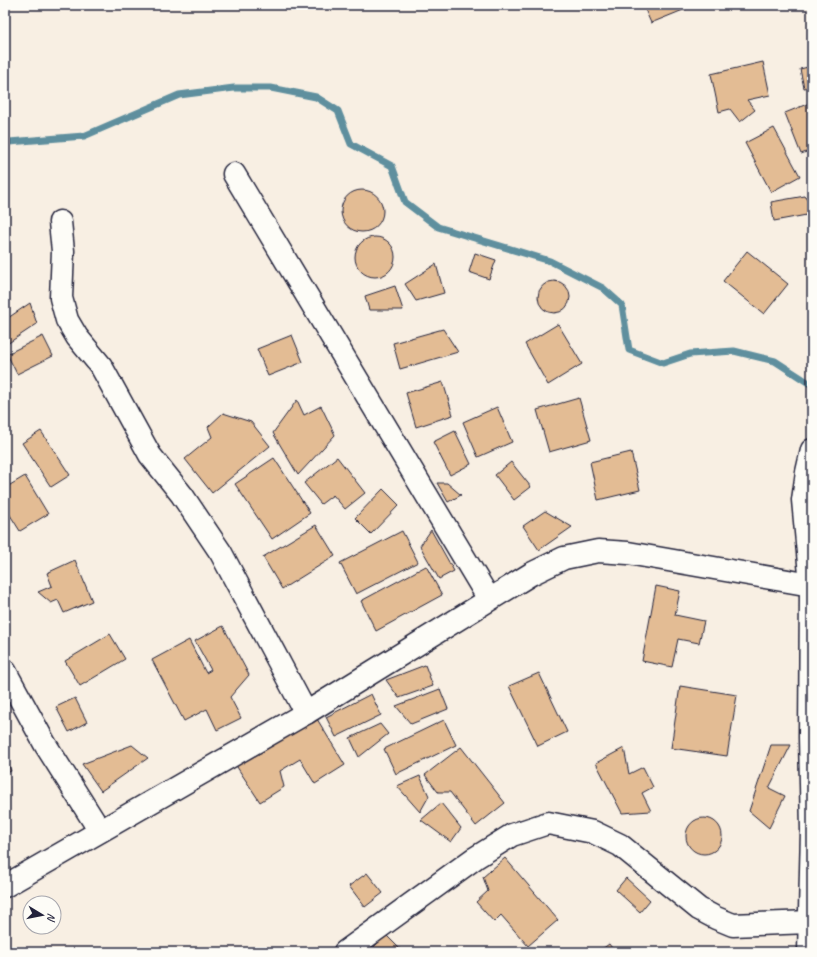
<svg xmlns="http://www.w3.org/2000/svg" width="817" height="957" font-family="Caveat,sans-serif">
<rect width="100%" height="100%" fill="#f8efe3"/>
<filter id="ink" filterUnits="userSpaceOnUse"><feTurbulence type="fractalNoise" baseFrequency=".025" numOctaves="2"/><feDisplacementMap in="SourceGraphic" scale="8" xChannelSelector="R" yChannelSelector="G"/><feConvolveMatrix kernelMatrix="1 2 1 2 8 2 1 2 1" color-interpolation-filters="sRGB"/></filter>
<g filter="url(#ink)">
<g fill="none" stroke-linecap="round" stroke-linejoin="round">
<!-- stream -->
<path stroke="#5e8f9e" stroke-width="7" d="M5 140 9 142 84 136 179 95 234 88H271L316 97 338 111 351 144 392 166 405 202 438 227 550 261 603 288 622 305 629 350 663 363 690 354 734 351 775 361 812 385"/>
</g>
<!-- building -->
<g fill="#e3bc94" stroke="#22223b">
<path d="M643 5H687L688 8 651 23Z"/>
<path d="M763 62 770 95 747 100 755 110 740 122 730 109 719 112 711 74Z"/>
<path d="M812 66V87L804 88 800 69Z"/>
<path d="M812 102V150L801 154 785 113Z"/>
<path d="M774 128 800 176 771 192 745 143Z"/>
<circle cx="362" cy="211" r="21"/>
<path d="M805 196 812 206V214L774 221 771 202Z"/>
<circle cx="375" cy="257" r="20"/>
<path d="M747 251 788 284 764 314 723 281Z"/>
<path d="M475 253 496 260 489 279 469 272Z"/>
<path d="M436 264 444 293 416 301 405 284Z"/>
<circle cx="554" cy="297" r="16"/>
<path d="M395 286 403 310H369L365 296Z"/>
<path d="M30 303 37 324 7 344 5 341V320Z"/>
<path d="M558 324 582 364 548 385 525 344Z"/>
<path d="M443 329 458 352 400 369 393 343Z"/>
<path d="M292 335 303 362 268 376 257 349Z"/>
<path d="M43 336 53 356 17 374 7 354Z"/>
<path d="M443 382 453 415 416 427 406 393Z"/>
<path d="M579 398 591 440 549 452 537 410Z"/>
<path d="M297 400 304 415 321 406 335 435 298 475 273 433Z"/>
<path d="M497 407 512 442 478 457 463 422Z"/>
<path d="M223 413 251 422 270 446 212 493 185 459 212 437 208 427Z"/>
<path d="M41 431 70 475 51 487 22 443Z"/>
<path d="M455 431 471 464 450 475 433 442Z"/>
<path d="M631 452 640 490 598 500 590 462Z"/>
<path d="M337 457 365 493 345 509 333 495 321 504 304 483Z"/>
<path d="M274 458 310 513 272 539 235 484Z"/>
<path d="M511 462 531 487 514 500 495 475Z"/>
<path d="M25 476 48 514 20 531 5 507V488Z"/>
<path d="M437 483H447L461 495 448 502Z"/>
<path d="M383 489 399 505 371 534 355 518Z"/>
<path d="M545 511 572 527 539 550 523 526Z"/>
<path d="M316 525 335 556 282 589 263 557Z"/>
<path d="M431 530 454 571 439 579 420 546Z"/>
<path d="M402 531 418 562 356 594 340 563Z"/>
<path d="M75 560 92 601 64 613 58 600 51 603 38 592 52 586 47 573Z"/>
<path d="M426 566 442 595 376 631 361 601Z"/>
<path d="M656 586 680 591 675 615 704 621 699 643 678 639 672 667 642 661Z"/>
<path d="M223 626 249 675 230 697 241 718 217 730 207 709 184 721 152 660 189 640 206 673 211 670 195 641Z"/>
<path d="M110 634 125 659 80 686 65 661Z"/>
<path d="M425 665 433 686 399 698 386 680Z"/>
<path d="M539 673 567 732 538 746 509 686Z"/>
<path d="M680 686 737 695 727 756 671 748Z"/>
<path d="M440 689 448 709 411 724 396 706Z"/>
<path d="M371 694 381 715 336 737 326 717Z"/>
<path d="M75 698 87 722 69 732 56 707Z"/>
<path d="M314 714 345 765 315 784 300 759 280 771 284 787 260 802 235 764Z"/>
<path d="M444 720 456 745 396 774 384 749Z"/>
<path d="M380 724 388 734 359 757 350 738Z"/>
<path d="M132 745 148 758 101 791 82 764Z"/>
<path d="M771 745H791L769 788 785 796 769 828 749 811Z"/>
<path d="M461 747 505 803 476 826 450 792H438L425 775Z"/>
<path d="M624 748 629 774 643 767 653 787 642 793 651 811 622 813 596 763Z"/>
<path d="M5 758 11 771 5 774Z"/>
<path d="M420 776 429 796 420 812 397 786Z"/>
<path d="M441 803 461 828 451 842 421 820Z"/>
<circle cx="704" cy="836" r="18"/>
<path d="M505 858 558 920 528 946 501 915 494 922 476 902 488 891 483 877Z"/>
<path d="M367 873 383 893 365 907 349 886Z"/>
<path d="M626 878 650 900 640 912 616 890Z"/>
<path d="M386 935 402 951 401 952H374L371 950Z"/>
<path d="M609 944 615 952H598Z"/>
</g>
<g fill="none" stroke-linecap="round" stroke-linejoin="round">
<!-- minor casing -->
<g stroke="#22223b" stroke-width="25">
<g id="minor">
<path d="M234 174 489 599"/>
<path d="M60 222 63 251 61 298 67 320 77 337 101 366 150 455 182 495 221 553 306 713"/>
<path d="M5 671 45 744 100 831"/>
<path d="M5 886 306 713 531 574 564 558 598 551 628 553 811 585"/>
<path d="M345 952 475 858 512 835 548 823 593 832 620 845 699 909 716 918 733 925 810 922"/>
<path d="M809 952 812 830 810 737 811 585 803 500 807 472 812 450"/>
</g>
</g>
<!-- minor -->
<use href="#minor" stroke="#fdfcf7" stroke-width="22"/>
</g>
</g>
<!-- margin -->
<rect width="817" height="957" fill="none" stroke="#fdfcf7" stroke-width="20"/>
<rect x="10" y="10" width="797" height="937" fill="none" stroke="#22223b" stroke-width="1.5" filter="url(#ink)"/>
<!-- north arrow -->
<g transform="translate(42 915) rotate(100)"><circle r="19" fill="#fdfcf7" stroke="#a5a5ac"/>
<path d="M0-3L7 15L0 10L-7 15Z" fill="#22223b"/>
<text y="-6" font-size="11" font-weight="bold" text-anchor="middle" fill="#22223b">N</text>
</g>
</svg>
